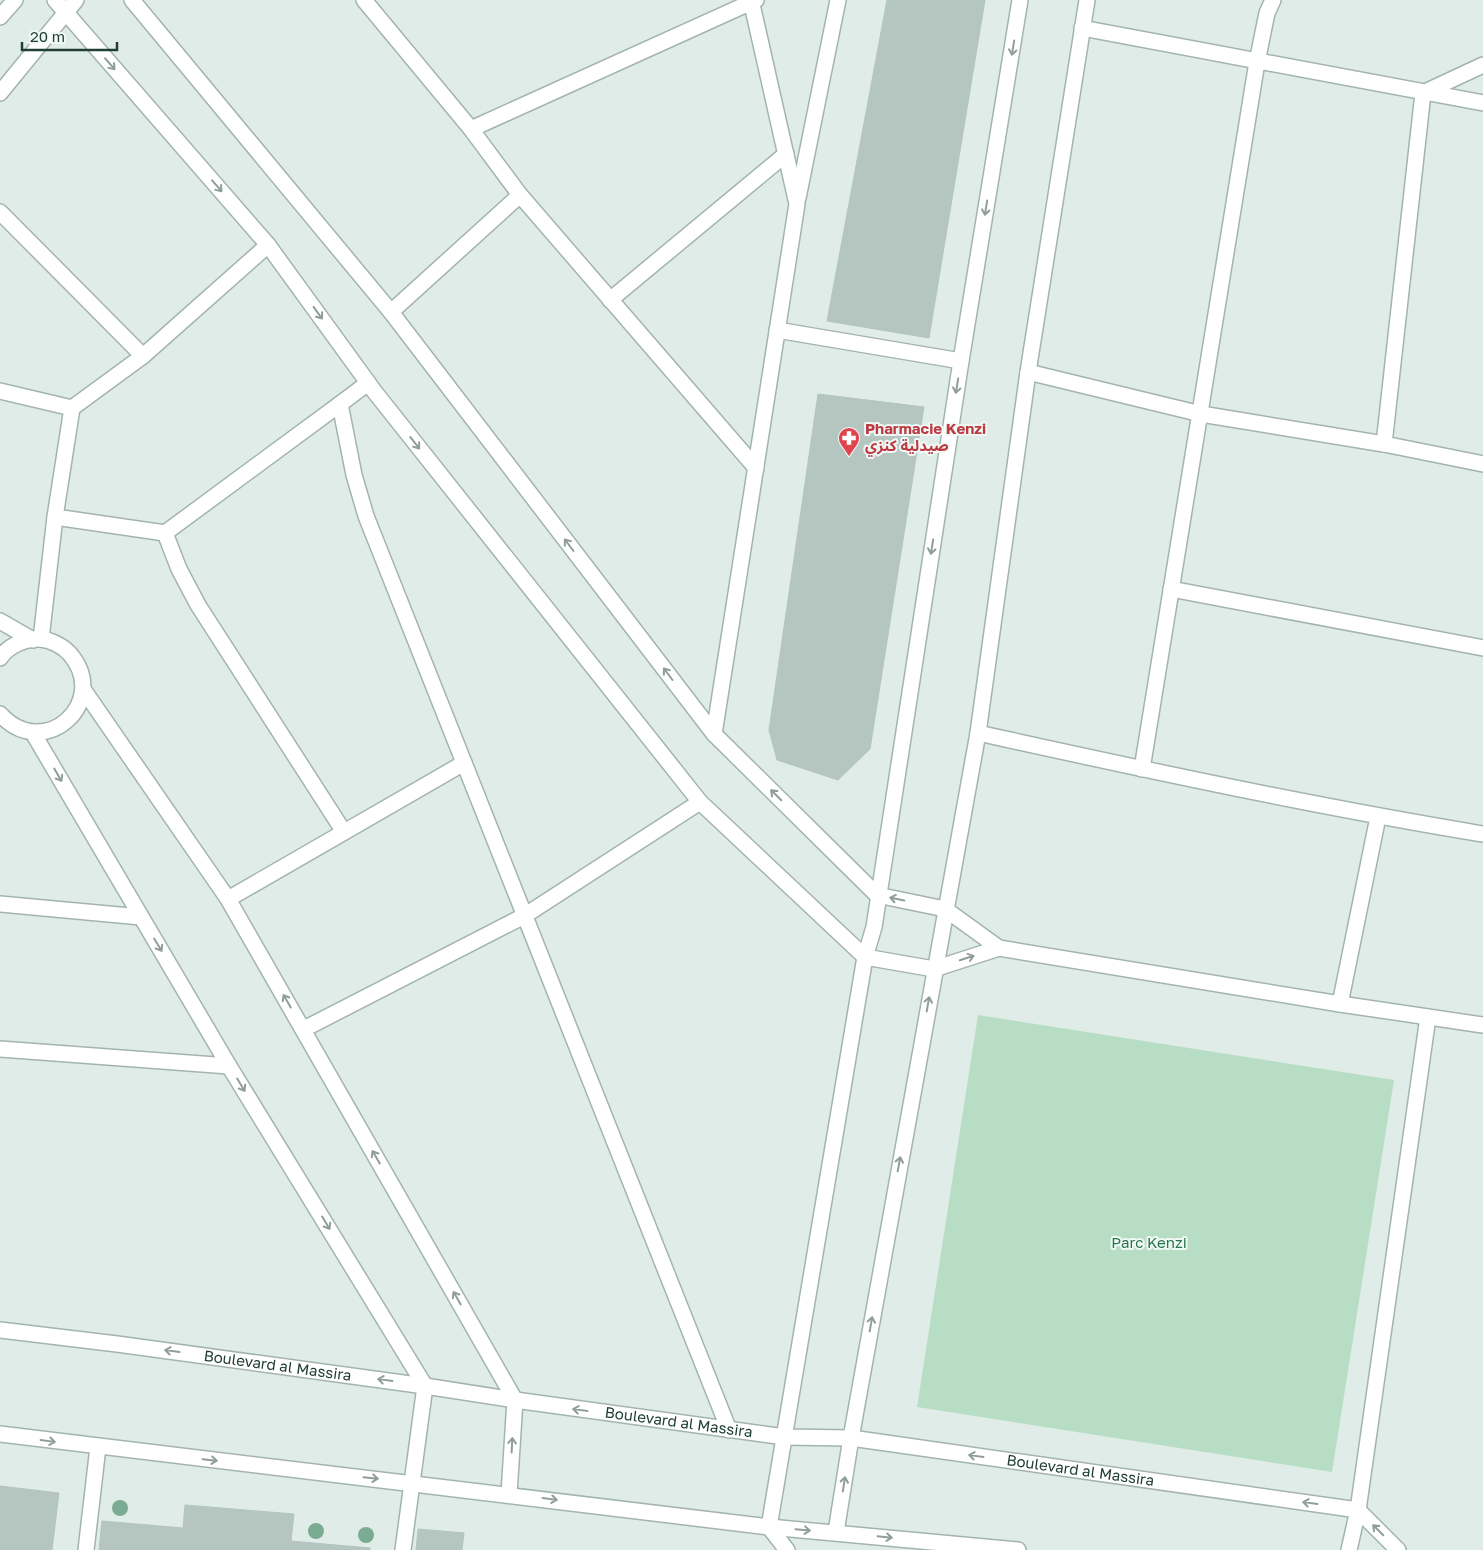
<svg xmlns="http://www.w3.org/2000/svg" width="1483" height="1550" font-family="'Golos Text','Noto Sans Arabic',sans-serif">
<rect width="100%" height="100%" fill="#e0ece7"/>
<!-- green -->
<path fill="#b7dec5" d="M978 1015 1394 1080 1332 1472 917 1407Z"/>
<!-- building -->
<g fill="#b5c6c1" stroke="#b2c5bf">
<path d="M887 0H985L929 338 827 321Z"/>
<path d="M818 394 924 407 870 749 838 780 777 760 769 730Z"/>
<path d="M0 1486 59 1493 52 1550H0Z"/>
<path d="M185 1505 294 1514 291 1541 370 1548V1550H99L102 1521 183 1528Z"/>
<path d="M418 1529 464 1533 462 1550H416Z"/>
</g>
<g fill="none" stroke-linecap="round" stroke-linejoin="round">
<!-- service casing -->
<g stroke="#a3b4af" stroke-width="18">
<g id="service">
<path d="M610 300 786 154"/>
<path d="M340 404 165 533 179 569 198 605 344 832"/>
<path d="M55 517 165 533"/>
<path d="M0 904 141 917"/>
<path d="M304 1029 524 916"/>
</g>
</g>
<!-- minor casing -->
<g stroke="#a3b4af" stroke-width="18">
<g id="minor">
<path d="M55 0 268 245 374 391 700 802 865 957 934 969 999 948"/>
<path d="M132 0 391 312 714 734 877 895 945 909 999 948 1340 1004 1483 1025"/>
<path d="M364 0 471 129 520 195 391 312"/>
<path d="M0 17 15 0"/>
<path d="M1082 28 1483 103"/>
<path d="M0 93 76 0"/>
<path d="M471 129 756 0"/>
<path d="M520 195 756 468"/>
<path d="M798 198 838 0"/>
<path d="M0 212 143 356"/>
<path d="M777 330 961 361"/>
<path d="M1028 372 1201 414 1384 444 1483 464"/>
<path d="M368 383 340 404 354 475 366 516 729 1430"/>
<path d="M0 391 72 408 55 517 41 639"/>
<path d="M72 408 143 356 268 245"/>
<path d="M1384 444 1423 93 1483 65"/>
<path d="M1171 589 1483 648"/>
<path d="M0 621 33 640"/>
<path d="M0 658C8 646 25 638 40 639 51 640 63 646 70 654 111 702 44 763 0 714"/>
<path d="M83 689 228 899 515 1400 509 1494"/>
<path d="M33 733 229 1066 425 1386 403 1550"/>
<path d="M978 733C1146 770 1313 806 1483 834"/>
<path d="M714 734 797 204 751 0"/>
<path d="M1142 769 1257 62 1267 13 1273 0"/>
<path d="M228 899 464 763"/>
<path d="M524 916 700 802"/>
<path d="M1340 1004 1378 817"/>
<path d="M0 1049 229 1066"/>
<path d="M769 1527 787 1550"/>
<path d="M86 1550 98 1447"/>
<path d="M1349 1550 1358 1510 1428 1017"/>
</g>
</g>
<!-- tertiary casing -->
<g stroke="#a3b4af" stroke-width="18">
<g id="tertiary">
<path id="s1" d="M0 1330 117 1344 425 1386 515 1400 785 1437 851 1438 1358 1510 1398 1550"/>
<path d="M0 1434 769 1527 1018 1550"/>
<path d="M769 1527 865 957 874 927 961 361 1020 0"/>
<path d="M836 1532 851 1438 978 733 1028 372 1087 0"/>
</g>
</g>
<!-- service -->
<use href="#service" stroke="#fff" stroke-width="15"/>
<!-- minor -->
<use href="#minor" stroke="#fff" stroke-width="15"/>
<!-- tertiary -->
<use href="#tertiary" stroke="#fff" stroke-width="15"/>
</g>
<!-- trees -->
<g fill="#7bab92">
<circle cx="120" cy="1508" r="8"/>
<circle cx="316" cy="1531" r="8"/>
<circle cx="366" cy="1535" r="8"/>
</g>
<!-- one-way arrows -->
<defs><path id="oneway-shaft" d="M-6 0H5M1.5-3L5.5 0L1.5 3" fill="none" stroke-width="1.6" stroke-linecap="round" stroke-linejoin="round" transform="scale(1.25)"/></defs>
<g stroke="#909e9b">
<use href="#oneway-shaft" transform="translate(1013 48) rotate(99)"/>
<use href="#oneway-shaft" transform="translate(110 64) rotate(49)"/>
<use href="#oneway-shaft" transform="translate(217 186) rotate(49)"/>
<use href="#oneway-shaft" transform="translate(986 208) rotate(99)"/>
<use href="#oneway-shaft" transform="translate(318 313) rotate(54)"/>
<use href="#oneway-shaft" transform="translate(957 386) rotate(99)"/>
<use href="#oneway-shaft" transform="translate(415 443) rotate(52)"/>
<use href="#oneway-shaft" transform="translate(569 545) rotate(-127)"/>
<use href="#oneway-shaft" transform="translate(932 547) rotate(99)"/>
<use href="#oneway-shaft" transform="translate(668 674) rotate(-127)"/>
<use href="#oneway-shaft" transform="translate(58 775) rotate(60)"/>
<use href="#oneway-shaft" transform="translate(776 795) rotate(-135)"/>
<use href="#oneway-shaft" transform="translate(897 899) rotate(-168)"/>
<use href="#oneway-shaft" transform="translate(158 945) rotate(59)"/>
<use href="#oneway-shaft" transform="translate(967 958) rotate(-18)"/>
<use href="#oneway-shaft" transform="translate(287 1001) rotate(-120)"/>
<use href="#oneway-shaft" transform="translate(928 1004) rotate(-80)"/>
<use href="#oneway-shaft" transform="translate(241 1085) rotate(59)"/>
<use href="#oneway-shaft" transform="translate(376 1157) rotate(-120)"/>
<use href="#oneway-shaft" transform="translate(899 1164) rotate(-80)"/>
<use href="#oneway-shaft" transform="translate(326 1223) rotate(59)"/>
<use href="#oneway-shaft" transform="translate(457 1298) rotate(-120)"/>
<use href="#oneway-shaft" transform="translate(871 1324) rotate(-80)"/>
<use href="#oneway-shaft" transform="translate(172 1351) rotate(-172)"/>
<use href="#oneway-shaft" transform="translate(385 1380) rotate(-172)"/>
<use href="#oneway-shaft" transform="translate(580 1410) rotate(-172)"/>
<use href="#oneway-shaft" transform="translate(48 1441) rotate(8)"/>
<use href="#oneway-shaft" transform="translate(512 1445) rotate(-87)"/>
<use href="#oneway-shaft" transform="translate(976 1456) rotate(-172)"/>
<use href="#oneway-shaft" transform="translate(210 1460) rotate(6)"/>
<use href="#oneway-shaft" transform="translate(371 1478) rotate(6)"/>
<use href="#oneway-shaft" transform="translate(844 1484) rotate(-81)"/>
<use href="#oneway-shaft" transform="translate(550 1499) rotate(8)"/>
<use href="#oneway-shaft" transform="translate(1310 1503) rotate(-172)"/>
<use href="#oneway-shaft" transform="translate(803 1530) rotate(5)"/>
<use href="#oneway-shaft" transform="translate(1378 1530) rotate(-135)"/>
<use href="#oneway-shaft" transform="translate(885 1537) rotate(6)"/>
</g>
<!-- icons -->
<defs>
<g id="pharmacy-pin" transform="scale(1.125)"><path d="M0 17L-7.5 6A9.5 9.5 0 1 1 7.5 6Z" fill="#e0444e" stroke="#f0f8f5"/><path d="M-2-6h4v4h4v4h-4v4h-4v-4h-4v-4h4Z" fill="#fff"/></g>
</defs>
<g fill-rule="evenodd">
<use href="#pharmacy-pin" x="849" y="438"/>
</g>
<g text-anchor="middle" stroke-width="4" stroke-linejoin="round" paint-order="stroke">
<!-- health labels -->
<g font-size="15" font-weight="bold" fill="#be3a42" stroke="#f0f8f5" text-anchor="start">
<text x="865" y="434">Pharmacie Kenzi<tspan x="865" dy="17">صيدلية كنزي</tspan></text>
</g>
<!-- park labels -->
<g font-size="15" fill="#28754c" stroke="#f0f8f5">
<text x="1149" y="1248">Parc Kenzi</text>
</g>
<!-- street labels -->
<g font-size="15" fill="#203d37" stroke="#f0f8f5">
<text dy="5" stroke="none"><textPath href="#s1" startOffset="280">Boulevard al Massira</textPath></text>
<text dy="5" stroke="none"><textPath href="#s1" startOffset="685">Boulevard al Massira</textPath></text>
<text dy="5" stroke="none"><textPath href="#s1" startOffset="1090">Boulevard al Massira</textPath></text>
</g>
</g>
<!-- scale -->
<path d="M22 42v8h95v-8" fill="none" stroke="#203d37" stroke-width="2.5"/>
<text x="30" y="42" font-size="15" fill="#203d37" stroke="#f0f8f5" stroke-width="4" paint-order="stroke">20 m</text>
</svg>
